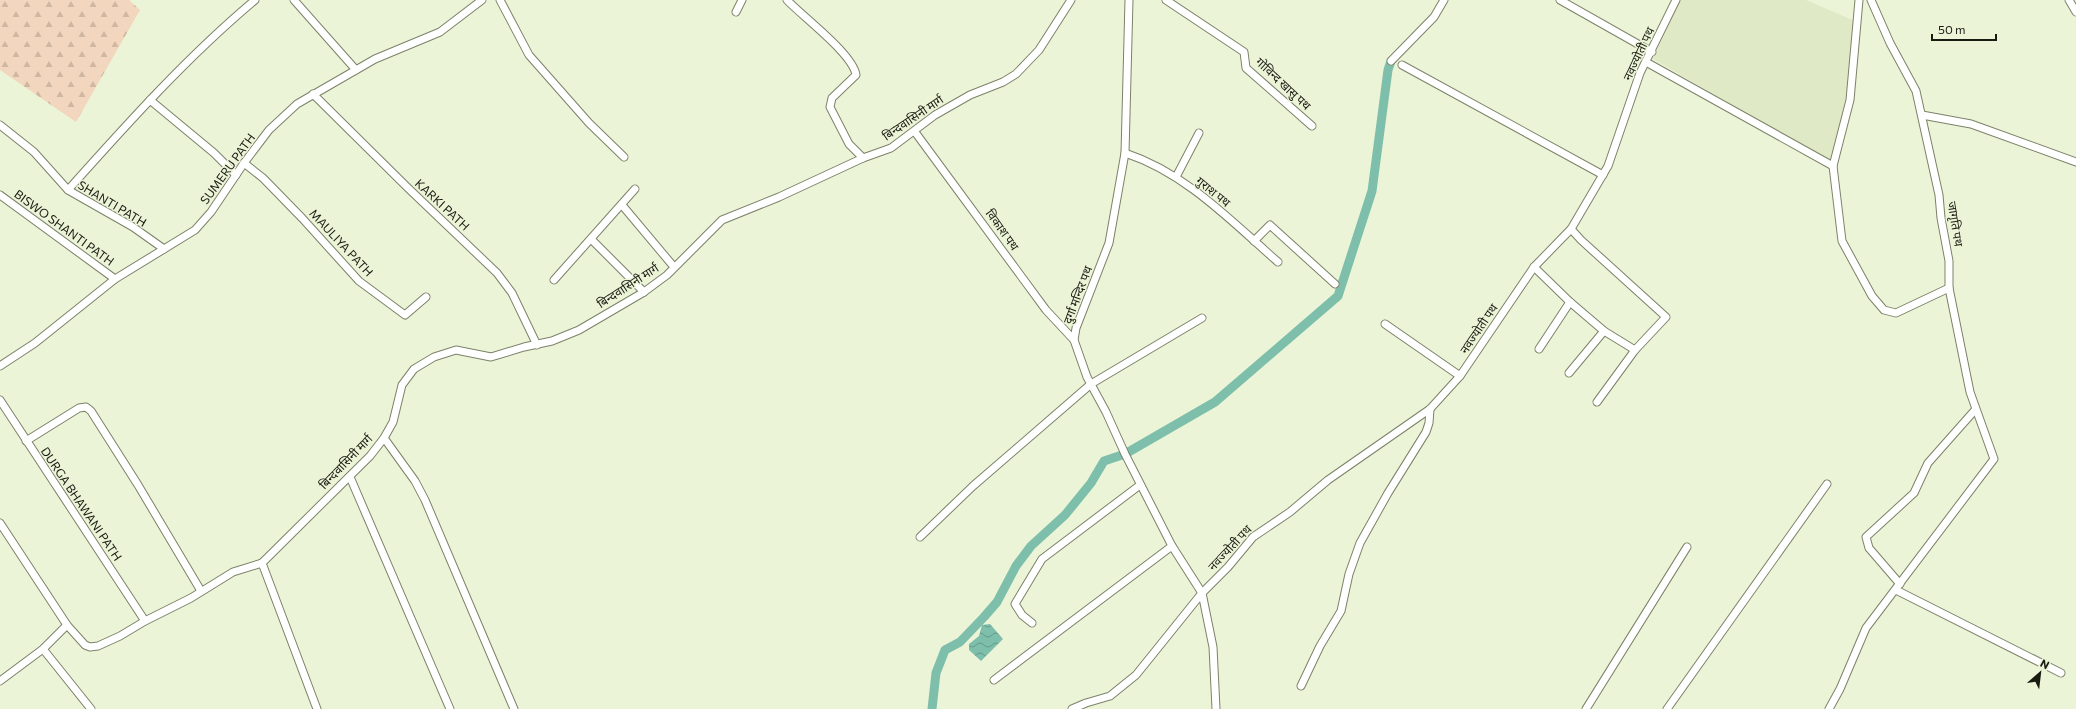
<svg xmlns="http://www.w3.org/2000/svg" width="2076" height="709" font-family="Commissioner,'Noto Sans Devanagari',sans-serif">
<defs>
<pattern id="forest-firs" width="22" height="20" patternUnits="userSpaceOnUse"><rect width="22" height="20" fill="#f2d6bd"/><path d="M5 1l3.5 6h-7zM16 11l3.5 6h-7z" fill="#cfb7a1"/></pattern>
<pattern id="water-waves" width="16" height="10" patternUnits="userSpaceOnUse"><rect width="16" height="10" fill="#7dbfab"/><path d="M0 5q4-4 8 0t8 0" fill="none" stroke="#669a8a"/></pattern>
</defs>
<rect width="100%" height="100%" fill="#ecf4d8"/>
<!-- built -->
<path fill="#e0e9c6" d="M1680 0H1806L1855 21 1848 100 1831 162 1653 59Z"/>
<!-- forest -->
<path fill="url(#forest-firs)" d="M0 0H129L140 10 76 122 0 70Z"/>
<!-- water -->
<path fill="url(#water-waves)" d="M990 624 1003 639 981 661 969 650V644L979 636 982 625Z"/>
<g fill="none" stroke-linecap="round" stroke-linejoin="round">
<!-- canal -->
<path stroke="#7dbfab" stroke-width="9" d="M932 709 936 673 945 650 960 642 984 617 997 602 1016 566 1031 546 1065 515 1091 483 1104 461 1125 454 1215 402 1338 296 1372 191 1388 70 1391 61"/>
<!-- street casing -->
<g stroke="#7c8269" stroke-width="9">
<g id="street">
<path d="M294 0 356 70"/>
<path d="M500 0 529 55 589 123 624 157"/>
<path d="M787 0C803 17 853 54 856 75L832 98 830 107 849 144 863 158"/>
<path d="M1129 0 1125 153 1109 243 1076 328 1074 340 1087 377 1106 412 1125 454 1172 546 1202 593 1213 647 1216 709"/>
<path d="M1166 0 1244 52 1246 68 1312 126"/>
<path d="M1560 0 1652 52"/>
<path d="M1859 0 1850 100 1833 166 1842 241 1872 296 1884 310 1896 313 1949 288"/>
<path d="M2069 0 2076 12"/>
<path d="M736 12 742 0"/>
<path d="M1391 61 1434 17 1444 0"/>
<path d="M1646 62 1833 166"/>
<path d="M1402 65 1603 175"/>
<path d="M313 94 408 188 497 273 512 293 537 345"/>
<path d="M150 100 214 153 236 175"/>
<path d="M1922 115 1971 124 2076 162"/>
<path d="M0 125 34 152 68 190 133 227 164 249"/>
<path d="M915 132 1046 310 1074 340"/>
<path d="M1125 153C1186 173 1231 221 1278 262"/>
<path d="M244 163 263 178 302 218 359 281 405 315 426 297"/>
<path d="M1176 177 1199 133"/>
<path d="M68 190C127 124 187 57 255 0"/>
<path d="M0 195 115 279"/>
<path d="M622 205 674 267"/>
<path d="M592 240 644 292"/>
<path d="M1254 241 1270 225 1335 284"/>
<path d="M1534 267 1570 302 1604 331 1635 350 1666 317 1581 240 1571 229"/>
<path d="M554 280 635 189"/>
<path d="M1385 324 1460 376"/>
<path d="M1539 349 1570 302"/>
<path d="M0 366 35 343 115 279 195 230 211 212 244 163 269 130 297 104 375 59 440 32 482 0"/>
<path d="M1569 373 1604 331"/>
<path d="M0 400 145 621"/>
<path d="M1597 402 1635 350"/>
<path d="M384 438 415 481 425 500 514 709"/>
<path d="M26 441 79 408 86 407 91 411 138 485 201 591"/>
<path d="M350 477 450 709"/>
<path d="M0 523 67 625 85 645 90 647 98 646 120 636 145 621 191 598 233 572 262 563"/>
<path d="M920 537 973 486 1091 384 1202 318"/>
<path d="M262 563 370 456 384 438 393 422 402 385 414 369 434 357 456 350 491 357 524 347 552 341 579 330 644 292 667 275 722 220 779 197 863 158 891 148 935 115 970 95 1003 82 1016 74 1039 50 1071 0"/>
<path d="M262 563 317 709"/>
<path d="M1900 584 1869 548 1866 537 1914 493 1928 463 1975 410"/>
<path d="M1896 590 2061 673"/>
<path d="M1032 623 1022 615 1015 604 1042 559 1140 485"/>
<path d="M43 649 91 709"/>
<path d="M994 680 1172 546"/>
<path d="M0 681 43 649 67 625"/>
<path d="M1301 686 1320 646 1341 611 1349 574 1360 543 1388 493 1426 432 1429 423 1430 409"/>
<path d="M1072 709 1086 703 1110 696 1136 675 1202 593 1228 567 1253 537 1290 512 1328 480 1430 409 1460 376 1534 267 1571 229 1608 166 1640 73 1676 0"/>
<path d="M1586 709 1687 547"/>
<path d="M1667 709 1827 484"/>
<path d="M1829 709 1840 689 1866 628 1994 459 1970 392 1949 288V261L1941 218 1939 195 1916 91 1890 43 1871 0"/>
</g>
</g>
<!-- street -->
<use href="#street" stroke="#fff" stroke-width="7"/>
</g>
<g text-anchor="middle" stroke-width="3" stroke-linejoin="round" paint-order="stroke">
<!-- street labels -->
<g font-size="12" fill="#191b11" stroke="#ecf4d8">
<text transform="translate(1639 54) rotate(-65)" y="4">नवज्योती पथ</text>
<text transform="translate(1283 84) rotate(43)" y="4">गोविन्द खासु पथ</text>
<text transform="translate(913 118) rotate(-34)" y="4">बिन्दवासिनी मार्ग</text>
<text transform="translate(228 169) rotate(-54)" y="4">SUMERU PATH</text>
<text transform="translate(1213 192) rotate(39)" y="4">गुराश पथ</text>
<text transform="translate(112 204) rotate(31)" y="4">SHANTI PATH</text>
<text transform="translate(442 205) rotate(43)" y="4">KARKI PATH</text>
<text transform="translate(1955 224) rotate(81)" y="4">जागृति पथ</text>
<text transform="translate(64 228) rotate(36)" y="4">BISWO SHANTI PATH</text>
<text transform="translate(1002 230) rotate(54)" y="4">विकाश पथ</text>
<text transform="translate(341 243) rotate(47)" y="4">MAULIYA PATH</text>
<text transform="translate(628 286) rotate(-33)" y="4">बिन्दवासिनी मार्ग</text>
<text transform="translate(1078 295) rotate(-69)" y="4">दुर्गा मन्दिर पथ</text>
<text transform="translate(1479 329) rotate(-56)" y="4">नवज्योती पथ</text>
<text transform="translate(346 462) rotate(-46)" y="4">बिन्दवासिनी मार्ग</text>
<text transform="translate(81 504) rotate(56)" y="4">DURGA BHAWANI PATH</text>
<text transform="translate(1230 548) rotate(-47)" y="4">नवज्योती पथ</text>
</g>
</g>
<!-- north arrow -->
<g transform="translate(2040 673) rotate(28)" stroke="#ecf4d8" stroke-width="3" paint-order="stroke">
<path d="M0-3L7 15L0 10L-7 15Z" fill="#191b11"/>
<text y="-6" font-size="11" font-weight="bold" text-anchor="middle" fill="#191b11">N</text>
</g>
<!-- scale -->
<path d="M1932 34v6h64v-6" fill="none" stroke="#191b11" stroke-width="2"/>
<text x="1938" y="34" font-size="12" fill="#191b11" stroke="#ecf4d8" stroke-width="3" paint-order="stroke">50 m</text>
</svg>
